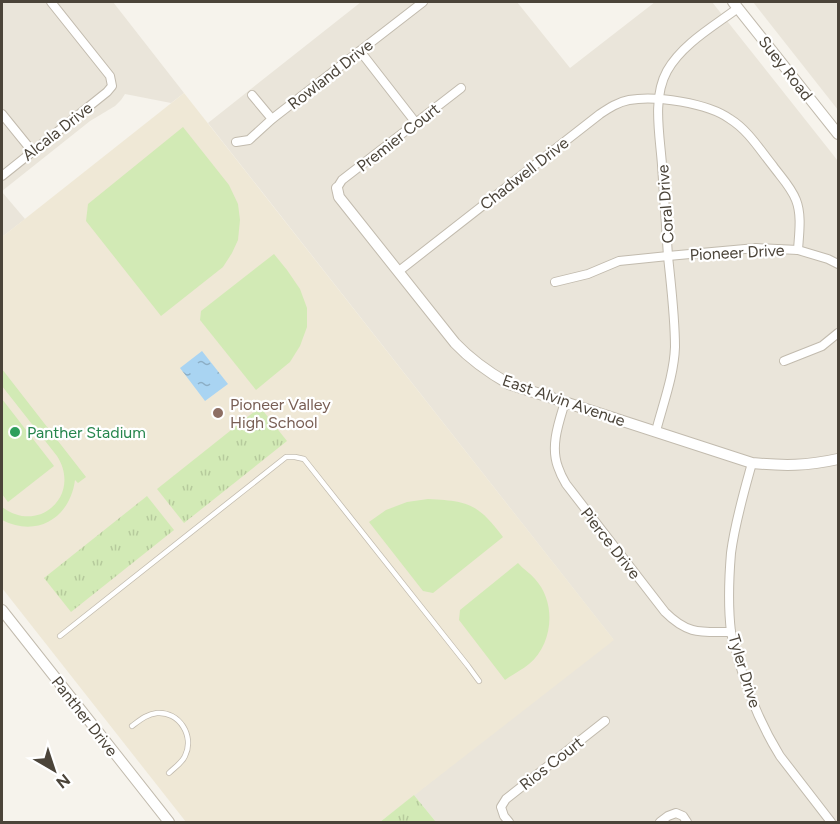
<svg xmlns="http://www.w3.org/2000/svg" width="840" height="824" font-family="Figtree,sans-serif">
<defs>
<pattern id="park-tufts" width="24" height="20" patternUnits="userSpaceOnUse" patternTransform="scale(1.5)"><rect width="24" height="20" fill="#d2eab5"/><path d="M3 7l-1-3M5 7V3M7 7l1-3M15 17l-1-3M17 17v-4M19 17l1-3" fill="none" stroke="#b6ca9c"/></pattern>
<pattern id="water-ripples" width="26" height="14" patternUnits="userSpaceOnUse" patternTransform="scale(1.5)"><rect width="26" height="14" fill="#a9d4f2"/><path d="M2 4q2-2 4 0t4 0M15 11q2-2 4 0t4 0" fill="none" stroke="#8caec5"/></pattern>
</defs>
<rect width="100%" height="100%" fill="#f6f3ec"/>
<!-- residential -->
<g fill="#eae5da">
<path d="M2 2H113L184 93 171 103 125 94 121 100 115 106 90 121 2 191Z"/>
<path d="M361 2H517L570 68 655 2H712L838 161V822H436L414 795 613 639 208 123Z"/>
<path d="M753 2H838V110Z"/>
<path d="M2 192 25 219 2 237Z"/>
</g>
<!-- education -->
<path fill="#efe8d6" d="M184 93 614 640 380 822H186L2 588V237Z"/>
<!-- green -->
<g fill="#d2eab5">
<path d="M183 127 229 185 238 204 240 220 238 240 232 253 223 267 161 316 86 221 88 204Z"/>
<path d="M274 254 287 270 300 289 307 308V327L300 346 290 362 256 390 200 320 201 311Z"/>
<path d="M2 369 86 477 78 483 75 480C70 518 37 538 2 520V507C39 535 82 495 57 456L2 386Z"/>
<path d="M2 399 54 466 8 502 2 494Z"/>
<path d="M428 499C469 501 478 504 503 537L433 593 423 591 369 522 386 510 407 502Z"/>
<path d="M518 563C523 569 530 573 535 579 557 603 553 644 529 664 522 670 513 674 505 680L459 620 460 610Z"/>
</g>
<!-- park -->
<g fill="url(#park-tufts)">
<path d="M260 407 287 441 184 523 157 489Z"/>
<path d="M147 496 174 530 71 612 44 578Z"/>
<path d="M414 795 436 822H380Z"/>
</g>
<!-- water -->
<path fill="url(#water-ripples)" d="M202 351 228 384 205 401 180 368Z"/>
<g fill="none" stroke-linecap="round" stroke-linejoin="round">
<!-- service casing -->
<g stroke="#c2bbae" stroke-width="6">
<g id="service">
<path d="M60 636 286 457H295L304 459 468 666 479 681"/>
<path d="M132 726C140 720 147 714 157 713 179 711 195 736 185 756 182 763 175 767 169 773"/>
</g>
</g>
<!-- minor casing -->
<g stroke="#c2bbae" stroke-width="10">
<g id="minor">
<path d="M360 51 416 123"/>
<path d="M252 95 272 119"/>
<path d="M2 114 32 151"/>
<path d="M236 142 249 140 272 119 423 2"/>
<path d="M2 176 107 92 112 86 110 76 51 2"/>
<path d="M337 188 342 180 461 88"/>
<path d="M399 271 600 114C609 108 618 102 629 100 655 95 708 103 730 119 748 130 760 150 773 166 781 177 791 187 796 200 802 215 799 234 798 250"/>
<path d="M555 282 588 274 619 261 668 256 756 248 798 250 828 259 838 264"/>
<path d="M784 361 822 346 838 333"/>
<path d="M565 402C559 422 550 446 558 467 560 473 563 479 566 484L665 612C688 635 701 632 731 632"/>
<path d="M656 431C663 404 674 375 675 347 675 317 671 286 668 256 666 226 664 196 662 165 660 136 652 98 667 71 682 44 714 26 738 8"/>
<path d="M752 463C744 492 735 522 731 553 729 577 728 607 731 632 732 639 735 647 737 654 746 689 761 725 780 756L831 822"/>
<path d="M509 822 504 816 501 807 506 799 605 721"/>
<path d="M660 822 668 816 676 813 683 816 687 822"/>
</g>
</g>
<!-- tertiary casing -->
<g stroke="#c2bbae" stroke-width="12">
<g id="tertiary">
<path d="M733 2 838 134"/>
<path d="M337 188 339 197 455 343C472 361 488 372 509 384L752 463C784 466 807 466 838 459"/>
<path d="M2 610 169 822"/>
</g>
</g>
<!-- service -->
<use href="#service" stroke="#fff" stroke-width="4.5"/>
<!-- minor -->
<use href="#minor" stroke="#fff" stroke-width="8"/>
<!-- tertiary -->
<use href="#tertiary" stroke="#fff" stroke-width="10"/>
</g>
<!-- markers -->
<circle fill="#8d6e63" stroke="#fff" stroke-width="2" cx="218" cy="413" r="6"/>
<circle fill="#2e9e5b" stroke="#fff" stroke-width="2" cx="15" cy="432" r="6"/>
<g text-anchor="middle" stroke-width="4.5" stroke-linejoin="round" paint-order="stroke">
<!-- street labels -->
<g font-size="16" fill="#4b4439" stroke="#fff">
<text transform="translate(786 68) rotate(52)" y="6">Suey Road</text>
<text transform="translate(330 74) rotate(-38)" y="6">Rowland Drive</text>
<text transform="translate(57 131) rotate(-38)" y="6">Alcala Drive</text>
<text transform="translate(398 137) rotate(-38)" y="6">Premier Court</text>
<text transform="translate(524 173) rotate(-38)" y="6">Chadwell Drive</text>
<text transform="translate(665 204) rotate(-94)" y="6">Coral Drive</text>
<text transform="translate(737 252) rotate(-3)" y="6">Pioneer Drive</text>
<text transform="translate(564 400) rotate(19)" y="6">East Alvin Avenue</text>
<text transform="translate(611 543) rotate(52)" y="6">Pierce Drive</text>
<text transform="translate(745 671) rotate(73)" y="6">Tyler Drive</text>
<text transform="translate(85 716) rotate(52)" y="6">Panther Drive</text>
<text transform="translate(551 763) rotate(-38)" y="6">Rios Court</text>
</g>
<!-- education labels -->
<g font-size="16" fill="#785e54" stroke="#fff" text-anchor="start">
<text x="230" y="410">Pioneer Valley<tspan x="230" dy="18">High School</tspan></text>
</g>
<!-- leisure labels -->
<g font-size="16" fill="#27864d" stroke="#fff" text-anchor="start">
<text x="27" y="438">Panther Stadium</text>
</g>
</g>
<!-- border -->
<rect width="840" height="824" fill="none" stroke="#4b4439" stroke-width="6"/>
<!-- north arrow -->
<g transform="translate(54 770) rotate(141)" stroke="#ffffff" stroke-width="4.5" paint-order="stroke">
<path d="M0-4.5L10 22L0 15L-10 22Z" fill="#4b4439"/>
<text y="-9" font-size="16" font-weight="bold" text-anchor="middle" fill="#4b4439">N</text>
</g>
</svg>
